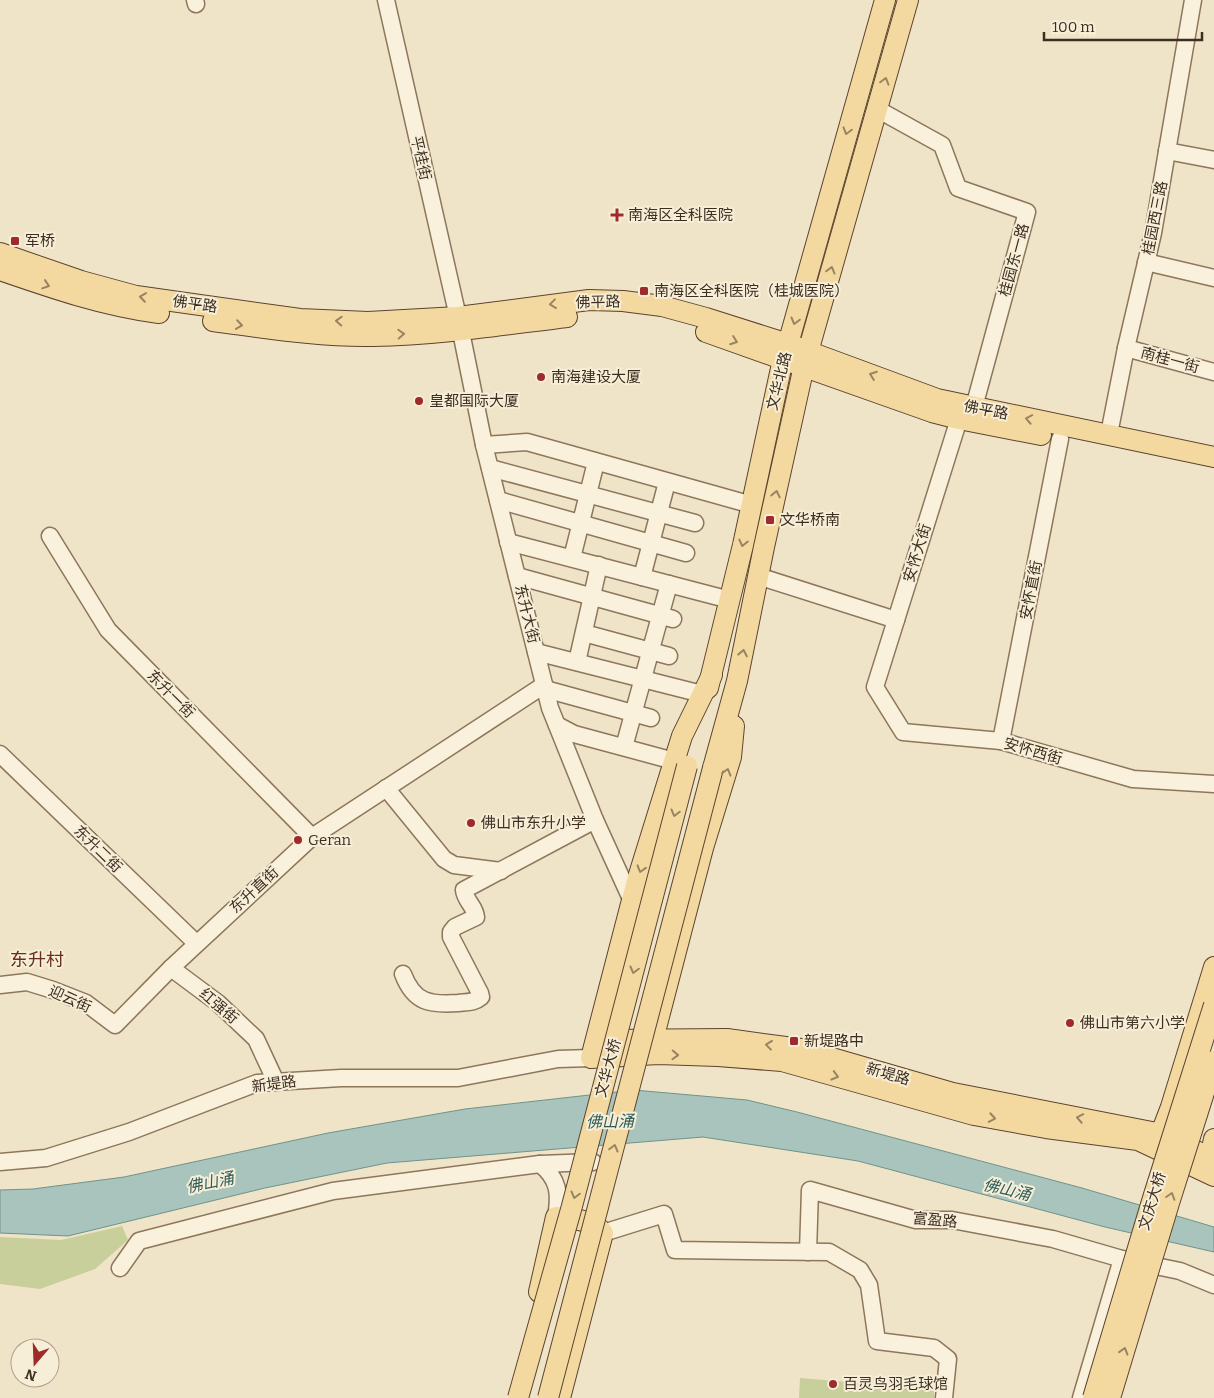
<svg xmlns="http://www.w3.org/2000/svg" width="1214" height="1398" font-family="Bitter,'Noto Sans SC',serif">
<rect width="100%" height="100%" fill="#f0e4c8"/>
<!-- green -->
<g fill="#c9cf9b">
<path d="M122 1226 128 1240 95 1269 40 1289 0 1284V1237L61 1240Z"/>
<path d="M800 1378 934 1389V1398H799Z"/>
</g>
<!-- water -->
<path fill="#a9c4bc" stroke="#6f938a" d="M634 1090 747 1100 797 1112 1082 1188 1214 1227V1252L1105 1227 858 1161 703 1137 387 1163 265 1188 68 1236 0 1233V1190L33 1189 124 1177 328 1133 465 1109Z"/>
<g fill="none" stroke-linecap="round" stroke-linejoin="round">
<!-- minor casing -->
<g stroke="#8d765c" stroke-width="19">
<g id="minor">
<path d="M195 0 196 4"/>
<path d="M386 0 458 317 484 445 550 708 595 820 632 901"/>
<path d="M877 109 942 145 958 188 1027 212 974 407"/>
<path d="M1167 151 1214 160"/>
<path d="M1146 262 1214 278"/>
<path d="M1126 348 1214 372"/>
<path d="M959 419 875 687 903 732 1001 741 1133 779 1214 784"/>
<path d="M1109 434 1126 348 1153 233 1193 0"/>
<path d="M484 445 527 442 752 505"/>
<path d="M490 468 695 523"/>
<path d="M498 500 686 553"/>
<path d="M50 536 108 630 312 837"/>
<path d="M508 542 730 600"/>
<path d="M572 558 596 462"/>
<path d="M517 576 673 619"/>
<path d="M758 576 896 620"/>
<path d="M642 577 667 482"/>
<path d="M584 633 669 656"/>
<path d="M536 652 702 694"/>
<path d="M577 662 599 565"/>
<path d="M545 689 651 718"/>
<path d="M557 725 574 734 674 761"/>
<path d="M1001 741 1060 439"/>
<path d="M624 747 669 584"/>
<path d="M0 754 196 943"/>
<path d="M386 788 444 859 454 865 501 871"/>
<path d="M403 974C414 1003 430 1005 458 1003 467 1002 474 1003 481 997L480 993 451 937V932L455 927 476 917C475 906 465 901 464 890L595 820"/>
<path d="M0 985 27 982 53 990 86 1003 115 1025 171 968"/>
<path d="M276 1082 256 1039 218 1003 171 968 312 837 544 685"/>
<path d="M0 1162 46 1158 129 1132 257 1083 341 1078H458L558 1059 591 1058"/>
<path d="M540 1164C559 1179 560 1194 556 1217"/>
<path d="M603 1233 664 1214 675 1250 829 1252 860 1270 869 1285 877 1341 934 1348 948 1359 944 1398"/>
<path d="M808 1252 810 1190 916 1220H952L1053 1239 1122 1259"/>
<path d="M120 1268 139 1241 333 1191 540 1164 593 1162"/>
<path d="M1081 1398 1122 1259 1180 1271 1214 1285"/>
</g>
</g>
<!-- major casing -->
<g stroke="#5b4430" stroke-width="22">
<g id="major">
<path d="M0 253 81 281 136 296 300 319 368 322 458 317 589 300 623 301 662 306 706 318 788 344 937 399 1214 457"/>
<path d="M0 270C52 288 104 306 159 313"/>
<path d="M213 321C266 328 319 337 373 336 438 335 502 325 567 317"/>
<path d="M706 332 932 412 959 419 1041 435"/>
<path d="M712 675 682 736 637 881 591 1058 658 1054 718 1056 782 1061 974 1115 1046 1128 1138 1140 1214 1176"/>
<path d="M708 688 743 545 783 359 788 344 885 0"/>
<path d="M713 768 737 681 764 547 804 366 908 0"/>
<path d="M599 1040 727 1039 801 1049 953 1093 1162 1134 1214 1160"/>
<path d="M650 1051 703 848 731 757 734 726"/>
<path d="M1156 1146 1171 1107 1214 967"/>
<path d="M1210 1158 1214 1139"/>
<path d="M539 1292 556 1217C572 1219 593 1219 603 1233L560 1398"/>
</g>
</g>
<!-- minor -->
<use href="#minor" stroke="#faf1dc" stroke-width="16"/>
<!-- major -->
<use href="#major" stroke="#f3d9a0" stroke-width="20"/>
<!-- major-bridge casing -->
<g stroke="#5b4430" stroke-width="22" stroke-linecap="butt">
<g id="major-bridge">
<path d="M518 1398 572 1206 687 766"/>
<path d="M548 1398 713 768"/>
<path d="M1093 1398 1153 1198 1214 1005"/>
<path d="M1110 1398 1169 1203 1214 1061"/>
</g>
</g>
<!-- major-bridge -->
<use href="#major-bridge" stroke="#f3d9a0" stroke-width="20"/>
</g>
<!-- one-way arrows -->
<defs><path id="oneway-chevron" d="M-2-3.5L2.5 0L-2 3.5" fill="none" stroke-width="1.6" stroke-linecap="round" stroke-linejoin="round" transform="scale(1.25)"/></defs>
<g stroke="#988460">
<use href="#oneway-chevron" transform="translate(885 81) rotate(-74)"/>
<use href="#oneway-chevron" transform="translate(847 131) rotate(106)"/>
<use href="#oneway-chevron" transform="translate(831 270) rotate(-75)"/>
<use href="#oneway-chevron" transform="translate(46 285) rotate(18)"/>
<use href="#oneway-chevron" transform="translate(143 297) rotate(-172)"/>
<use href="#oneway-chevron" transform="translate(553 304) rotate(173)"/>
<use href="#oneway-chevron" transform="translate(339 321) rotate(-177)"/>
<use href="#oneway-chevron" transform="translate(795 321) rotate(105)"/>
<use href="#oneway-chevron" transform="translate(239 325) rotate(8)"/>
<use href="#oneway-chevron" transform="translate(401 334) rotate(-3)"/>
<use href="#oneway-chevron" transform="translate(734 341) rotate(20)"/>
<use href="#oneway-chevron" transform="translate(873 375) rotate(-160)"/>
<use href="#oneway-chevron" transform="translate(1029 419) rotate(-169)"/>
<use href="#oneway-chevron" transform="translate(776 494) rotate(-78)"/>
<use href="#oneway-chevron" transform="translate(743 543) rotate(103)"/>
<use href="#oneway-chevron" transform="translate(743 653) rotate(-79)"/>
<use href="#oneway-chevron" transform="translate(727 772) rotate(-73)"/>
<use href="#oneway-chevron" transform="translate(675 813) rotate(105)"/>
<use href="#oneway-chevron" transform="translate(641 869) rotate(107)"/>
<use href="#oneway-chevron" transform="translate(634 970) rotate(105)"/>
<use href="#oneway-chevron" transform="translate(769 1045) rotate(-173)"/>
<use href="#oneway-chevron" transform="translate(675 1055) rotate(2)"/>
<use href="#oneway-chevron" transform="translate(835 1076) rotate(16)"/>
<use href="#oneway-chevron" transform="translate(992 1118) rotate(10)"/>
<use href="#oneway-chevron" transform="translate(1080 1118) rotate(-169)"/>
<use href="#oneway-chevron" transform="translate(614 1148) rotate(-75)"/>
<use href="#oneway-chevron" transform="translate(575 1195) rotate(105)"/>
<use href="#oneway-chevron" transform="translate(1171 1196) rotate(-72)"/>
<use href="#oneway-chevron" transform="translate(1124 1351) rotate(-73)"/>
</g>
<!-- markers -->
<g fill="#9e2a2b" stroke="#f7eed8" stroke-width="2">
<path d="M614.5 207.5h5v5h5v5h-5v5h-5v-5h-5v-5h5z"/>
<rect x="10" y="236" width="10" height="10" rx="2.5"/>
<rect x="639" y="286" width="10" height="10" rx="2.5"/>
<circle cx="541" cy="377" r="5"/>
<circle cx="419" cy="401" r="5"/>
<rect x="765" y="515" width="10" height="10" rx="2.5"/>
<circle cx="471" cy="823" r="5"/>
<circle cx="298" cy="840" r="5"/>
<circle cx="1070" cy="1023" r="5"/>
<rect x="789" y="1036" width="10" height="10" rx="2.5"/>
<circle cx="833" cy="1384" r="5"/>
</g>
<g text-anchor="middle" stroke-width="4" stroke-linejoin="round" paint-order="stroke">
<!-- street labels -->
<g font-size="15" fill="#3d2e20" stroke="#f7eed8">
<text transform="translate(421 158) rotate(77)" y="5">平桂街</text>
<text transform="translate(1155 218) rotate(-79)" y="5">桂园西三路</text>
<text transform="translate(1014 260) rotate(-75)" y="5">桂园东一路</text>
<text transform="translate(598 302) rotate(-1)" y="5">佛平路</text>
<text transform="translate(195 304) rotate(8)" y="5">佛平路</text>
<text transform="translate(1170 360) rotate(15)" y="5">南桂一街</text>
<text transform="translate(779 381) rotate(-76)" y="5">文华北路</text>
<text transform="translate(986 410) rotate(11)" y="5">佛平路</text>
<text transform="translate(917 553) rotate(-73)" y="5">安怀大街</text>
<text transform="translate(1031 590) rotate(-79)" y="5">安怀直街</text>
<text transform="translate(527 614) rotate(76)" y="5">东升大街</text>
<text transform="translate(171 694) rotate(45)" y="5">东升一街</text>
<text transform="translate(1033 751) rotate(16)" y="5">安怀西街</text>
<text transform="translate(98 849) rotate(44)" y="5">东升二街</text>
<text transform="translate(254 890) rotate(-43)" y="5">东升直街</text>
<text transform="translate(70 999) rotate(24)" y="5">迎云街</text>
<text transform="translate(219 1006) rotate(40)" y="5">红强街</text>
<text transform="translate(608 1068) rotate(-75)" y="5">文华大桥</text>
<text transform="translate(888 1074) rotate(16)" y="5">新堤路</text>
<text transform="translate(274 1084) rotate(-8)" y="5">新堤路</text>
<text transform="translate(1152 1201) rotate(-73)" y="5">文庆大桥</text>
<text transform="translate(935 1220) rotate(5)" y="5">富盈路</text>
</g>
<!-- poi labels -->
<g font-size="15" fill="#3d2e20" stroke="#f7eed8" text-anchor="start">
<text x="628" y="220">南海区全科医院</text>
<text x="25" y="246">军桥</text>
<text x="654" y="296">南海区全科医院（桂城医院）</text>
<text x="551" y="382">南海建设大厦</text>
<text x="429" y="406">皇都国际大厦</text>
<text x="780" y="525">文华桥南</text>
<text x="481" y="828">佛山市东升小学</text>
<text x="308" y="845">Geran</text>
<text x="1080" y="1028">佛山市第六小学</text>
<text x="804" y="1046">新堤路中</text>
<text x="843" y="1389">百灵鸟羽毛球馆</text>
</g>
<!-- water labels -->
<g font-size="16" font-style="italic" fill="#2f5d5a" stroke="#f7eed8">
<text transform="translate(610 1121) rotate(-1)" y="6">佛山涌</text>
<text transform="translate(210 1182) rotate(-12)" y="6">佛山涌</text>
<text transform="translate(1007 1189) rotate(13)" y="6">佛山涌</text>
</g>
<!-- quarter labels -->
<g font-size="18" fill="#6b2e1e" stroke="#f7eed8">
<text x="37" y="966">东升村</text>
</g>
</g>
<!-- north arrow -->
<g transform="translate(35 1363) rotate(199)"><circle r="24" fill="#f7eed8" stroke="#ada18e"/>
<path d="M0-4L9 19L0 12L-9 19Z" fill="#9e2a2b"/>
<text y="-8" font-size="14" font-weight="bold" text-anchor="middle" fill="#3d2e20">N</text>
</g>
<!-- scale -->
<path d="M1044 32v8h158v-8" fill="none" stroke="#3d2e20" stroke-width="2.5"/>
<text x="1052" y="32" font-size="15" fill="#3d2e20" stroke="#f7eed8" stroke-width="4" paint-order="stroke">100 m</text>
</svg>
